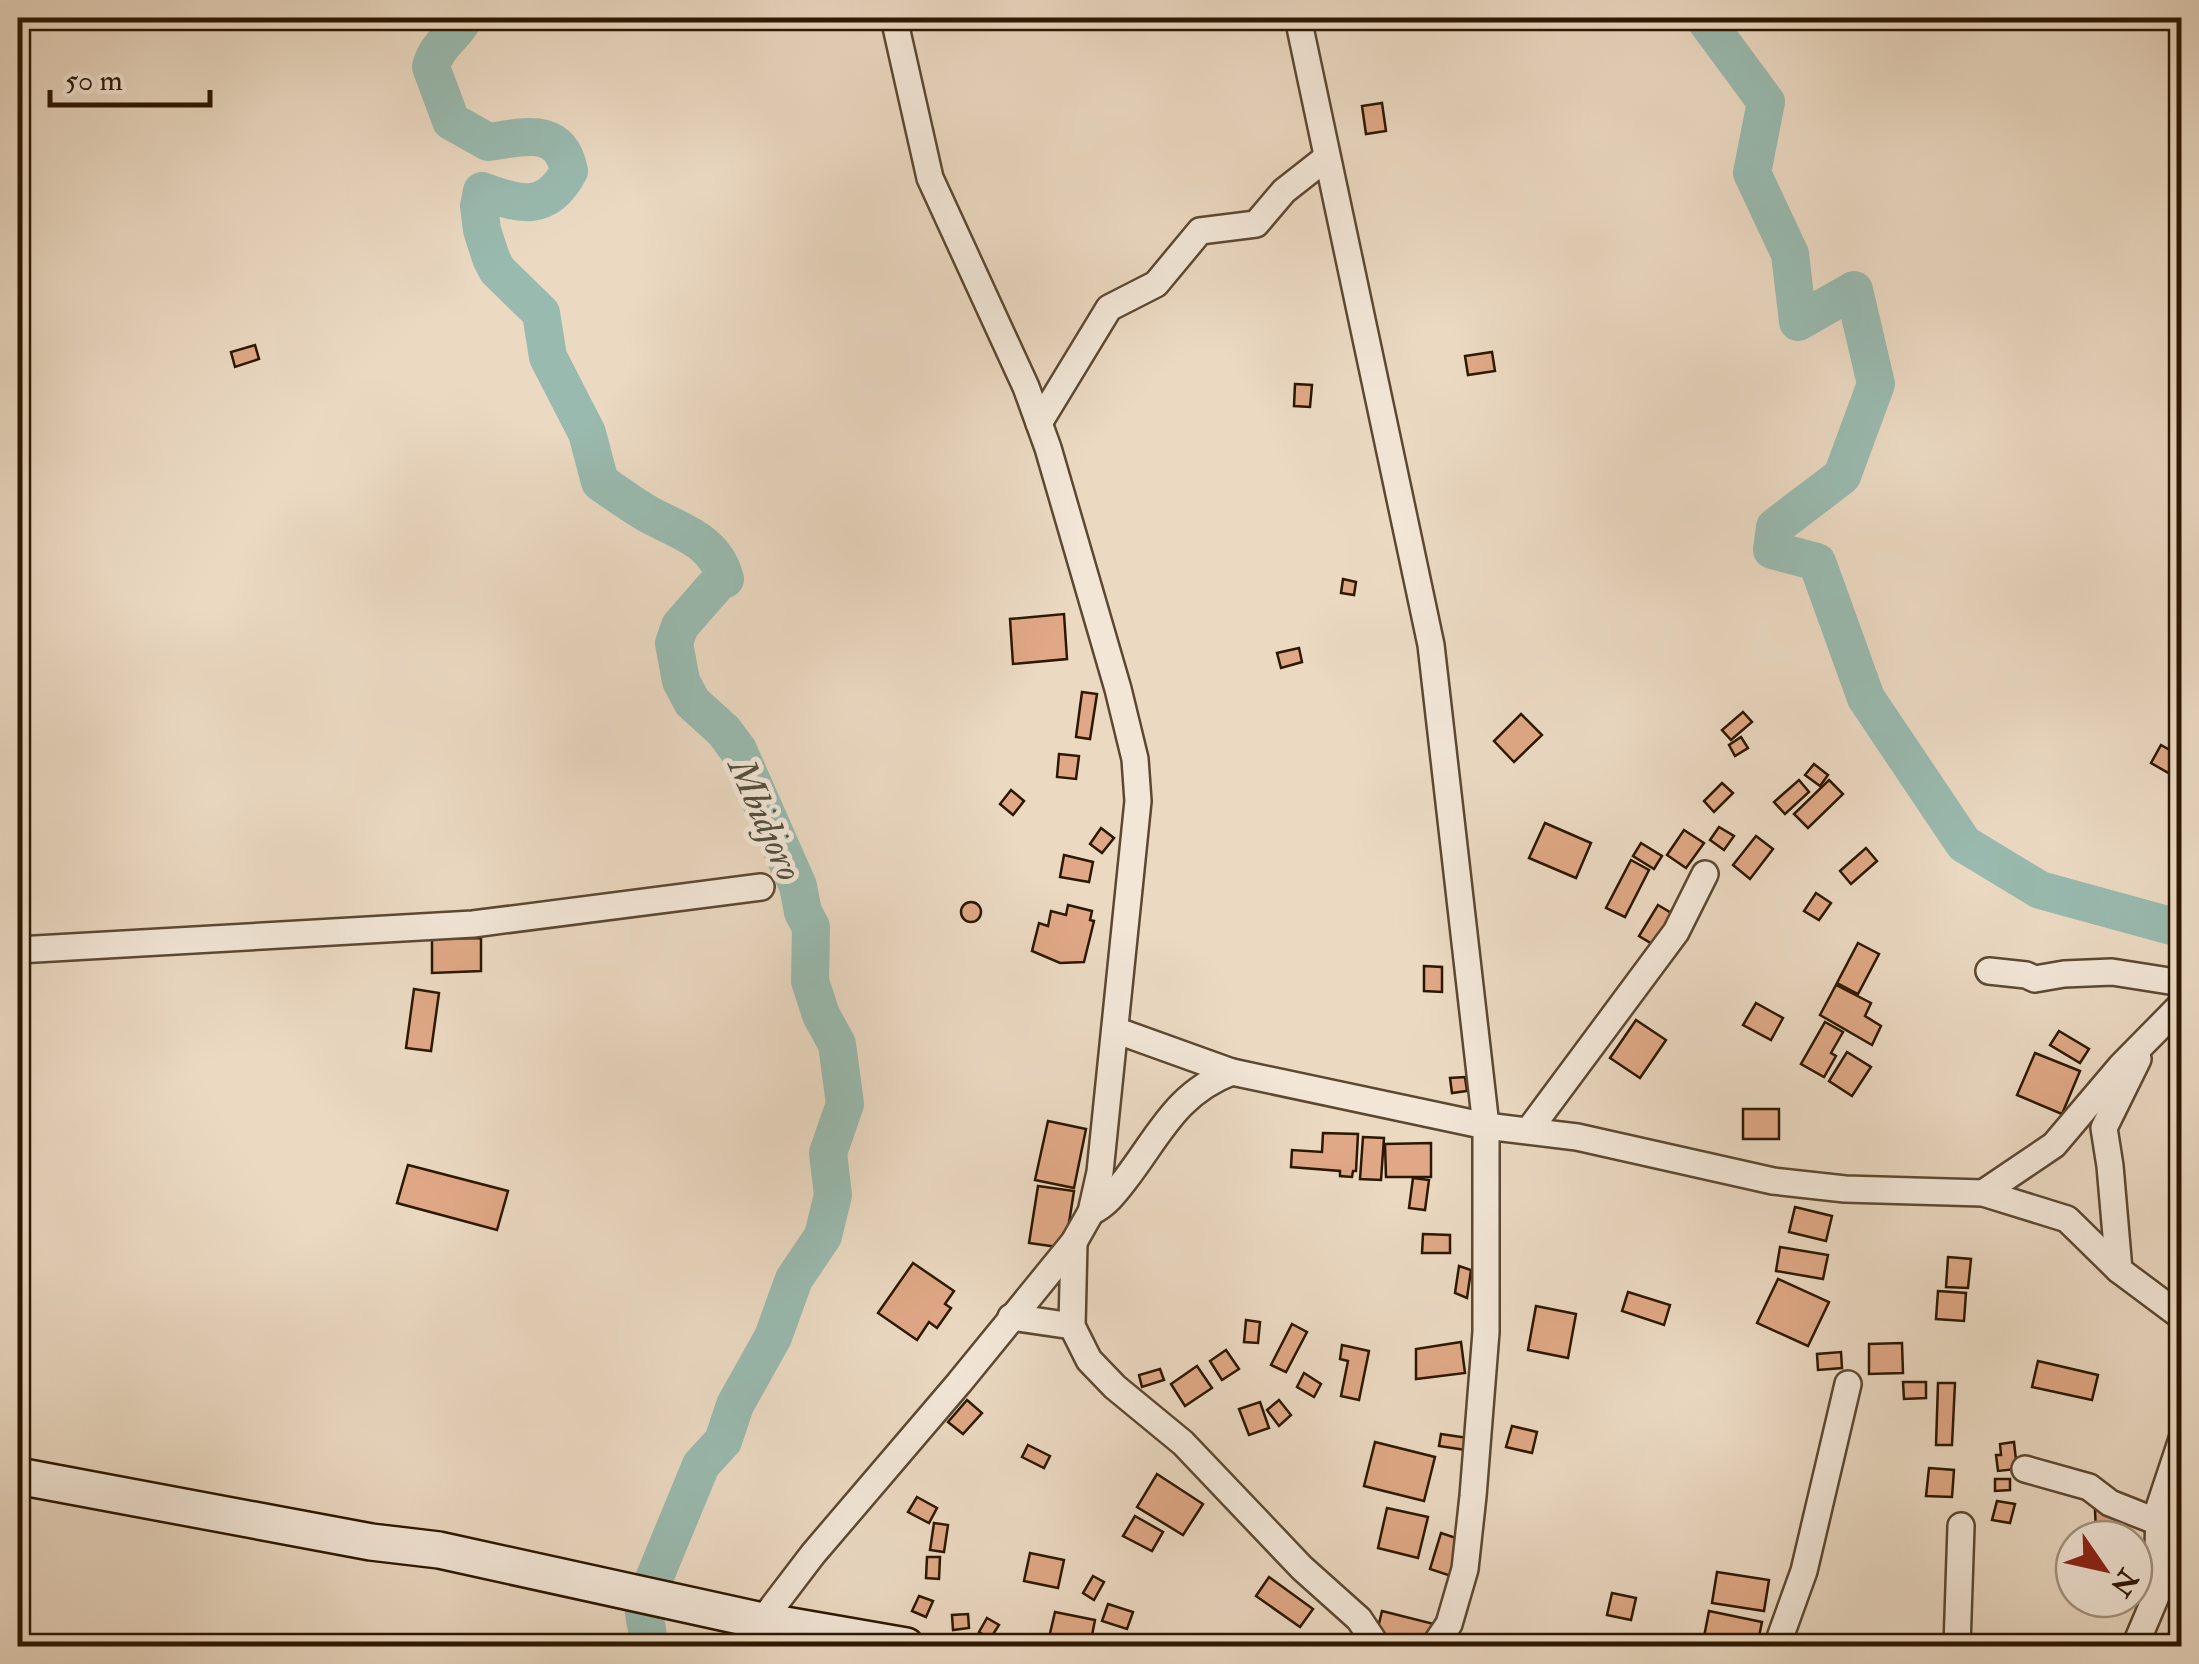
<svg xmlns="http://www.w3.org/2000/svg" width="2199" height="1664" font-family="'IM FELL Double Pica',serif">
<rect width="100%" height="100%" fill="#ebd9c2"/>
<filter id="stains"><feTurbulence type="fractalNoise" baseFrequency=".002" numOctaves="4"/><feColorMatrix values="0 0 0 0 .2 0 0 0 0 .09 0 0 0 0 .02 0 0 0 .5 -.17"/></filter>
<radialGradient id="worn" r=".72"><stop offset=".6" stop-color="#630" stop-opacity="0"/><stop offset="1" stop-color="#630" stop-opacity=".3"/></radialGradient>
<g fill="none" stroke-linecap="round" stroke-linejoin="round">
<!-- river -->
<g stroke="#99baaf" stroke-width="38">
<path d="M464 18C455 36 436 45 431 67L451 121 488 142C521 138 560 124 569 171 547 213 520 205 482 191L479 206 482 230 491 258 497 270 541 313 548 357 587 433 600 482C616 493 632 505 648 514 681 532 715 540 725 579H721L680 626 674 643 681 681 692 702 724 731 738 750 798 886 803 912 811 927 810 981 821 1015 837 1044 845 1104 828 1153 833 1195 823 1236 794 1279 773 1337 735 1405 723 1441 701 1465 644 1603C642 1619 650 1630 648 1646"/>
<path d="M1704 18 1766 102 1752 173 1790 254 1798 322 1854 290 1876 384 1842 476 1775 527 1772 550 1817 562 1866 698 1964 844 2040 890 2182 929"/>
</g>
</g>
<!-- building -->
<g fill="#e0a886" stroke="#2c1701" stroke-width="2.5">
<path d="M1382 103 1386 131 1366 134 1362 106Z"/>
<path d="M255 345 259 359 235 367 231 352Z"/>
<path d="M1492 352 1495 371 1468 375 1465 356Z"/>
<path d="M1295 384 1312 385 1310 407 1294 406Z"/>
<path d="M1343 579 1356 582 1354 595 1341 593Z"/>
<path d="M1064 614 1067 659 1013 664 1010 619Z"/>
<path d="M1299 648 1302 662 1281 668 1277 653Z"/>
<path d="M1082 692 1097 694 1090 739 1076 737Z"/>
<path d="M1743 712 1752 722 1731 740 1722 730Z"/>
<path d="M1521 714 1542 735 1514 762 1494 741Z"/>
<path d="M1741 737 1748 748 1735 756 1729 745Z"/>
<path d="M2161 745 2182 757 2172 775 2151 763Z"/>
<path d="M1059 754 1079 756 1076 779 1057 777Z"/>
<path d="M1814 764 1828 775 1820 786 1805 775Z"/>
<path d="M1799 780 1809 792 1785 814 1774 802Z"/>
<path d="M1829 780 1843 794 1808 828 1794 814Z"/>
<path d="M1722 783 1733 793 1714 812 1704 801Z"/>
<path d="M1011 790 1024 801 1013 815 1000 804Z"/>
<path d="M1545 823 1591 843 1576 878 1529 858Z"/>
<path d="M1719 827 1734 836 1724 850 1710 840Z"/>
<path d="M1101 828 1114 838 1102 853 1090 844Z"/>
<path d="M1684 830 1704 843 1686 868 1667 855Z"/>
<path d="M1756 836 1773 849 1750 879 1733 865Z"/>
<path d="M1641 843 1662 856 1654 869 1633 856Z"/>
<path d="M1866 848 1877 861 1851 884 1840 871Z"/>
<path d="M1064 855 1093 862 1089 882 1060 877Z"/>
<path d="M1631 860 1649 870 1625 917 1606 908Z"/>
<path d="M1816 893 1831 903 1819 920 1804 911Z"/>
<circle cx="971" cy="912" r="10"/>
<path d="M1068 905 1092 911 1090 920 1094 921 1084 962 1060 963 1032 951 1039 923 1048 926 1051 911 1066 915Z"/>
<path d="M1658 905 1673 914 1654 945 1639 936Z"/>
<path d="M481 938V971L432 973V939Z"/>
<path d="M1858 943 1879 954 1858 994 1837 983Z"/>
<path d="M1424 966 1442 967V992L1424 991Z"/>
<path d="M1836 985 1871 1003 1865 1016 1881 1026 1872 1045 1820 1015Z"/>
<path d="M414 989 439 993 431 1051 406 1048Z"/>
<path d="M1756 1003 1783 1018 1771 1040 1743 1025Z"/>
<path d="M1636 1020 1666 1040 1640 1078 1610 1058Z"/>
<path d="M1825 1022 1843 1032 1831 1053 1836 1056 1824 1077 1801 1064Z"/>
<path d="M2059 1031 2089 1049 2080 1063 2050 1045Z"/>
<path d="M1847 1052 1871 1067 1852 1096 1829 1081Z"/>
<path d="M2035 1053 2080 1071 2062 1114 2017 1095Z"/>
<path d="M1465 1077 1467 1091 1452 1093 1450 1078Z"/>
<rect x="1743" y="1109" width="36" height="30"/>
<path d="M1048 1121 1086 1129 1074 1188 1035 1180Z"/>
<path d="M1323 1133 1358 1134 1356 1171H1353L1352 1177 1340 1176V1171L1291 1167 1292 1150 1322 1152Z"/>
<path d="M1363 1137 1384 1138 1381 1180 1360 1179Z"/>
<path d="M1431 1143V1177H1386L1385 1144Z"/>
<path d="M408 1165 508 1191 497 1230 397 1203Z"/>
<path d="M1413 1178 1429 1180 1425 1210 1409 1208Z"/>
<path d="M1038 1186 1074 1191 1065 1248 1029 1243Z"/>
<path d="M1795 1207 1832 1216 1826 1241 1789 1232Z"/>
<path d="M1423 1234 1450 1235V1253H1422Z"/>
<path d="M1780 1247 1828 1255 1823 1279 1776 1271Z"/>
<path d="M1948 1257 1971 1259 1968 1288 1946 1287Z"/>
<path d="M913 1263 954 1291 945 1304 951 1308 937 1328 929 1322 917 1340 878 1313Z"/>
<path d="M1459 1266 1471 1270 1467 1298 1455 1293Z"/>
<path d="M1778 1279 1829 1302 1808 1346 1757 1323Z"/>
<path d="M1938 1291 1966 1293 1964 1321 1936 1319Z"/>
<path d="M1628 1292 1670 1305 1664 1325 1622 1311Z"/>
<path d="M1536 1306 1576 1314 1568 1358 1528 1350Z"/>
<path d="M1246 1320 1260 1322 1258 1343 1244 1342Z"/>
<path d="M1292 1324 1307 1332 1286 1372 1271 1365Z"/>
<path d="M1461 1342 1465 1373 1416 1379V1349Z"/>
<path d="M1902 1343 1903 1373 1869 1374V1344Z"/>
<path d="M1342 1345 1369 1351 1359 1400 1341 1396 1348 1361 1340 1359Z"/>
<path d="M1226 1350 1239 1369 1222 1380 1210 1361Z"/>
<path d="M1841 1352 1842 1368 1818 1370 1817 1354Z"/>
<path d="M2038 1361 2098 1375 2092 1400 2032 1387Z"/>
<path d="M1197 1366 1212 1388 1185 1406 1171 1384Z"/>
<path d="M1160 1369 1164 1380 1142 1387 1139 1375Z"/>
<path d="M1304 1373 1321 1384 1314 1397 1297 1387Z"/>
<path d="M1903 1382H1926V1398L1904 1399Z"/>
<path d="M1938 1383H1955L1952 1445H1936Z"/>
<path d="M967 1400 982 1413 963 1434 948 1422Z"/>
<path d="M1279 1400 1291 1415 1279 1426 1267 1410Z"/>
<path d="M1260 1402 1269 1428 1249 1435 1239 1409Z"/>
<path d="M1512 1426 1537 1432 1532 1453 1506 1447Z"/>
<path d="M1441 1434 1468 1438 1466 1450 1439 1446Z"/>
<path d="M1375 1442 1435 1457 1424 1501 1364 1486Z"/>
<path d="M2014 1442 2017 1469 1998 1471 1996 1455H2001L2000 1444Z"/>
<path d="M1028 1445 1050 1456 1044 1468 1022 1457Z"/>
<path d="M1929 1468 1954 1470 1952 1497 1926 1496Z"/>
<path d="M1157 1474 1203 1504 1183 1535 1137 1507Z"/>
<path d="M1995 1479H2010V1490L1995 1491Z"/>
<path d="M917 1497 937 1508 929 1523 908 1512Z"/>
<path d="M1997 1501 2015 1504 2010 1523 1992 1520Z"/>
<path d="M1387 1508 1428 1517 1418 1558 1378 1548Z"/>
<path d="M2118 1509V1531L2096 1532 2095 1510Z"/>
<path d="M1135 1516 1163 1532 1152 1551 1123 1536Z"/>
<path d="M934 1523 948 1525 944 1552 930 1550Z"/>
<path d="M1441 1533 1462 1540 1451 1576 1430 1569Z"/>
<path d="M1030 1553 1064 1560 1058 1588 1024 1581Z"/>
<path d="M927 1557H940L939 1579 926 1578Z"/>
<path d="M1717 1572 1769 1580 1764 1611 1712 1603Z"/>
<path d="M1093 1576 1104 1582 1094 1600 1083 1593Z"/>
<path d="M1269 1577 1313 1609 1300 1627 1256 1596Z"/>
<path d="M1612 1593 1636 1598 1631 1620 1607 1615Z"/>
<path d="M919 1596 933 1601 926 1617 912 1611Z"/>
<path d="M1108 1604 1133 1612 1127 1629 1102 1621Z"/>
<path d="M1382 1611 1434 1624 1423 1646 1377 1632Z"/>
<path d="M1709 1611 1762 1622 1757 1646H1729L1703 1642Z"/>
<path d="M1055 1612 1095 1620 1090 1646 1048 1642Z"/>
<path d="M968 1614 969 1628 953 1630 952 1615Z"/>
<path d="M987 1618 999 1625 990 1639 979 1632Z"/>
</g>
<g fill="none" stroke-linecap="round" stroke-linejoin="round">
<!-- street casing -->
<g stroke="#5c4831" stroke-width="30">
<g id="street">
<path d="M1298 18 1431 645 1486 1126V1332L1473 1496 1465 1569 1449 1624 1434 1646"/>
<path d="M1039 423 1109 308 1156 284 1200 231 1256 224 1284 191 1326 158"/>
<path d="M18 950 473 924 761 887"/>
<path d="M1989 971 2026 975 2035 979 2064 974 2112 972 2182 983"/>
<path d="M1115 1030 1232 1072 1486 1126 1577 1137 1773 1181 1845 1189 1983 1193 2067 1219 2119 1270 2182 1317"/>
<path d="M1529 1130 1676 932 1705 874"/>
<path d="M1983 1193 2054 1145 2121 1066 2182 1004"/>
<path d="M1091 1212C1106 1205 1115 1193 1125 1180 1159 1136 1176 1093 1232 1072"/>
<path d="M1074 1242 1072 1326 1089 1360 1115 1387 1183 1443 1302 1568 1359 1619 1377 1646"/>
<path d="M2119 1270 2110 1166 2104 1128 2138 1059"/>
<path d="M1011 1317 1072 1326"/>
<path d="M2025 1469 2089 1487 2110 1503 2158 1522"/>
<path d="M762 1621 813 1554 959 1383 1074 1242 1091 1212 1100 1172 1138 801 1135 759 1118 689 1048 448 1026 387 930 178 894 18"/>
<path d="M1777 1646 1804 1571 1848 1384"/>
<path d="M1957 1646 1961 1526"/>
<path d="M2135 1646 2157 1594 2159 1508 2182 1439"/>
</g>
</g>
<!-- secondary casing -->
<g stroke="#2c1701" stroke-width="40">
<path id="secondary" d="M18 1476 371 1542 439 1550 762 1621 906 1646"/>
</g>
<!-- street -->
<use href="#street" stroke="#f2e6d7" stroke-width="25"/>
<!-- secondary -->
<use href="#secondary" stroke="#f2e6d7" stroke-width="35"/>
</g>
<g text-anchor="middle" stroke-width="10" stroke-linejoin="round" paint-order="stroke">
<!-- water labels -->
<g font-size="38" font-style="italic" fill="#52503e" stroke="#f2e6d7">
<text transform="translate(766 819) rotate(66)" y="13">Mbidjoro</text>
</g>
</g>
<!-- margin -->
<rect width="2199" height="1664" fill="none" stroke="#ebd9c2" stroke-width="60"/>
<rect x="20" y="20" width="2159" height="1624" fill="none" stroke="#2c1701" stroke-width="5"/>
<rect x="30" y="30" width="2139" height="1604" fill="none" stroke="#2c1701" stroke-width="2.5"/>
<!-- north arrow -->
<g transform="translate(2104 1569) rotate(124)"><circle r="48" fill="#f2e6d7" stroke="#a39381" stroke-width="2.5"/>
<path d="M0-8L18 38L0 25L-18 38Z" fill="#8f2418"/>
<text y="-15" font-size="28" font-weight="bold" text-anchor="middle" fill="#2c1701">N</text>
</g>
<!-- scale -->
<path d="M50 90v15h160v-15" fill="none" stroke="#2c1701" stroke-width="5"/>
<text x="65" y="90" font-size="30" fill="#2c1701" stroke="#f2e6d7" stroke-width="8" paint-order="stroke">50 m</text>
<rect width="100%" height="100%" filter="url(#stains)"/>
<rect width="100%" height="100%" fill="url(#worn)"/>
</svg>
